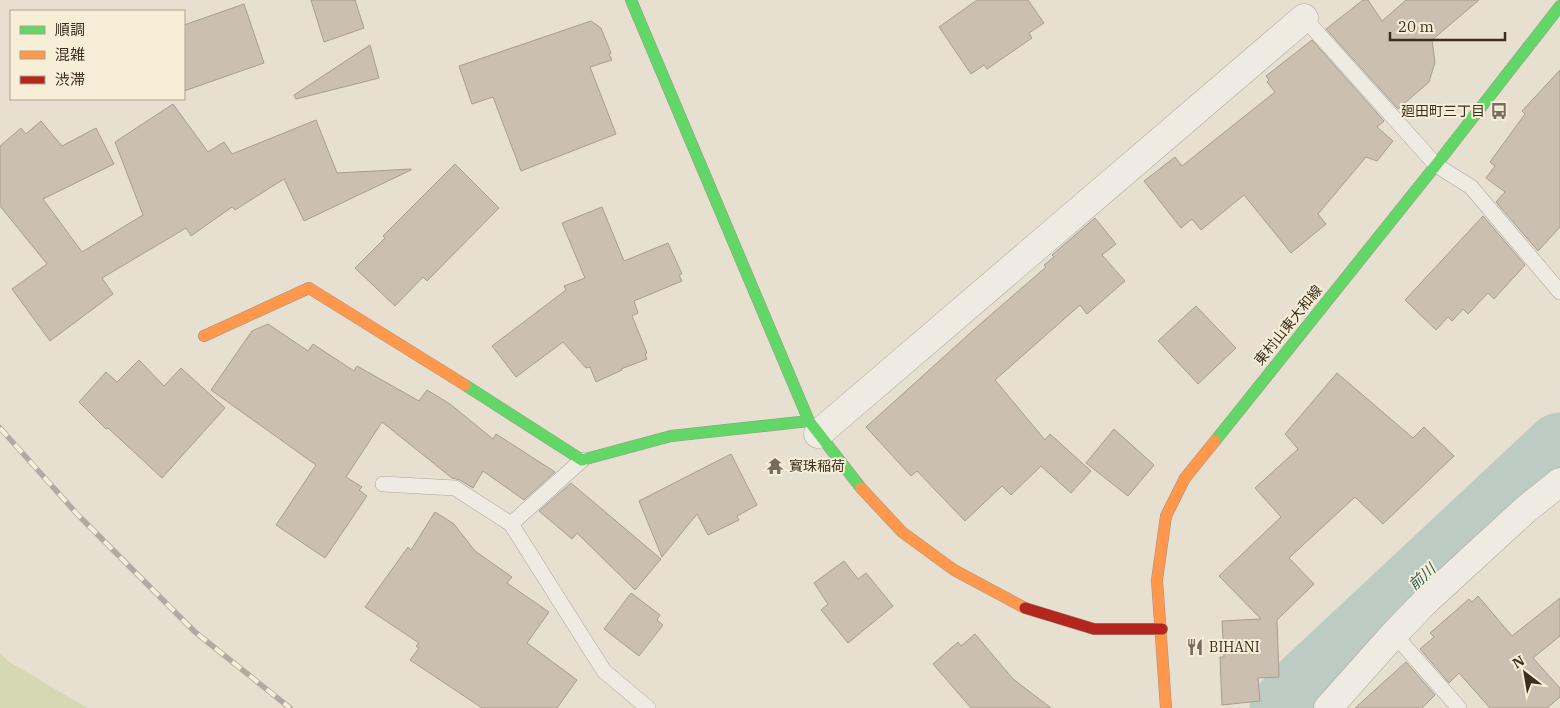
<svg xmlns="http://www.w3.org/2000/svg" width="1560" height="708" font-family="'IBM Plex Serif','Noto Sans JP',serif">
<rect width="100%" height="100%" fill="#e7e0d1"/>
<!-- green -->
<path fill="#d6d7b3" d="M0 653 8 661 87 708H0Z"/>
<g fill="none" stroke-linecap="round" stroke-linejoin="round">
<!-- river -->
<path stroke="#bcccc2" stroke-width="69" d="M1284 708 1298 692 1560 447"/>
</g>
<!-- building -->
<g fill="#cbbfb2" stroke="#a89c90">
<path d="M311 0H355L364 28 324 42Z"/>
<path d="M977 0H1028L1044 23 1029 33 1032 38 987 69 984 65 971 74 939 27Z"/>
<path d="M1363 0H1368L1382 21 1406 0H1479L1432 40 1435 62 1429 82 1398 109 1326 29Z"/>
<path d="M244 4 264 63 184 91V25Z"/>
<path d="M591 21 601 28 611 53 609 54 612 60 590 67 616 134 521 171 493 97 472 104 459 66Z"/>
<path d="M1312 40 1384 121 1377 127 1393 141 1377 161 1366 157 1318 214 1326 224 1291 253 1244 195 1201 230 1192 219 1181 228 1144 181 1175 157 1182 166 1275 92 1267 82 1269 80 1266 76Z"/>
<path d="M370 45 379 78 296 99 294 95Z"/>
<path d="M1560 70V227L1538 251 1496 202 1505 192 1486 178 1495 166 1490 162 1525 114 1522 111Z"/>
<path d="M173 104 208 152 224 142 232 154 316 120 337 173 411 169V170L304 221 284 179 235 210 232 207 191 236 186 228 102 278 113 294 50 341 12 289 47 264 0 206V146L21 128 26 134 41 121 62 146 96 128 114 164 43 199 82 252 143 215 115 142Z"/>
<path d="M455 164 499 208 427 281 423 277 395 306 355 268 385 238 383 236Z"/>
<path d="M602 207 624 261 668 243 682 274 679 275 682 281 634 301 638 313 632 316 647 353 645 354 647 359 621 369 622 370 596 382 590 367 586 368 563 342 516 377 492 346 566 290 564 286 585 278 562 223Z"/>
<path d="M1483 216 1525 265 1494 299 1488 293 1468 314 1463 309 1452 321 1448 317 1436 330 1405 300Z"/>
<path d="M1095 218 1116 244 1102 255 1125 281 1087 314 1080 305 995 380 1045 440 1050 434 1091 471 1071 493 1041 466 1011 495 1002 486 965 521 917 471 911 476 866 427 978 326 1046 267 1044 265 1054 257 1052 255Z"/>
<path d="M1196 306 1236 348 1198 384 1158 341Z"/>
<path d="M268 324 308 351 313 344 354 371 357 366 419 401 427 390 450 404 493 439 496 434 555 472 524 500 483 471 473 488 460 480 452 478 382 422 346 477 362 487 359 490 367 496 325 558 276 525 316 465 211 390 252 331Z"/>
<path d="M139 360 164 386 181 368 225 408 162 478 108 428 106 429 79 402 106 372 117 382Z"/>
<path d="M1337 373 1413 438 1424 427 1454 456 1383 524 1355 497 1289 558 1314 584 1277 620 1279 677 1258 678 1260 701 1222 705 1220 657H1224L1222 621 1261 619 1219 576 1281 517 1255 488 1298 449 1285 434Z"/>
<path d="M1114 429 1154 465 1128 496 1086 463Z"/>
<path d="M731 454 757 505 737 516 739 520 708 535 697 514 662 557 639 501Z"/>
<path d="M571 483 661 559 635 590 577 533 572 539 539 511Z"/>
<path d="M435 512 454 524 475 551 512 577 507 583 549 612 527 643 577 680 557 708H482L410 660 419 648 416 646 419 643 365 607 408 547 411 550Z"/>
<path d="M844 561 858 579 866 573 893 606 848 643 821 610 828 604 814 583Z"/>
<path d="M631 593 660 615 657 620 663 625 639 656 604 629Z"/>
<path d="M1478 596 1512 636 1560 598V636L1533 658 1560 688V697L1547 708H1490L1459 673 1449 683 1420 649 1434 637 1430 633 1469 599 1472 602Z"/>
<path d="M975 634 1013 679 1051 708H971L933 664 958 642 961 646Z"/>
<path d="M1406 662 1435 695 1422 708H1355Z"/>
</g>
<g fill="none" stroke-linecap="round" stroke-linejoin="round">
<!-- lane casing -->
<g stroke="#ada599" stroke-width="16">
<g id="lane">
<path d="M1304 18 1436 165 1471 187 1560 292"/>
<path d="M383 484 455 488 511 524 604 671 648 708"/>
<path d="M511 524 582 460"/>
<path d="M1394 634 1459 708"/>
</g>
</g>
<!-- street casing -->
<g stroke="#ada599" stroke-width="29">
<g id="street">
<path d="M818 434 1304 18"/>
<path d="M1328 708 1394 634 1428 599 1525 510 1560 482"/>
</g>
</g>
<!-- fast casing -->
<g stroke="#9c958a" stroke-width="12">
<g id="fast">
<path d="M631 0 809 421 861 488"/>
<path d="M465 385 582 460 671 436 809 421"/>
<path d="M1215 441 1436 165 1560 6"/>
</g>
</g>
<!-- slow casing -->
<g stroke="#9c958a" stroke-width="12">
<g id="slow">
<path d="M204 336 309 288 465 385"/>
<path d="M861 488 902 532 954 570 1025 608"/>
<path d="M1166 708 1157 580 1166 516 1185 478 1215 441"/>
</g>
</g>
<!-- jam casing -->
<g stroke="#9c958a" stroke-width="12">
<path id="jam" d="M1025 608 1094 629H1162"/>
</g>
<!-- lane -->
<use href="#lane" stroke="#efebe3" stroke-width="15"/>
<!-- street -->
<use href="#street" stroke="#efebe3" stroke-width="28"/>
<!-- fast -->
<use href="#fast" stroke="#63d668" stroke-width="11"/>
<!-- slow -->
<use href="#slow" stroke="#ff974d" stroke-width="11"/>
<!-- jam -->
<use href="#jam" stroke="#b3261e" stroke-width="11"/>
<!-- rail casing -->
<g stroke="#afaaa2" stroke-width="5.5">
<path id="rail" d="M0 428 78 515 195 632 290 708"/>
</g>
<!-- rail -->
<use href="#rail" stroke="#f7eed8" stroke-width="4" stroke-dasharray="11" stroke-linecap="butt"/>
</g>
<!-- icons -->
<defs>
<g id="bus-bare" transform="scale(1.35)"><path d="M-5-6H5V4H4V6H2V4H-2V6H-4V4H-5ZM-3.5-4V0h7V-4ZM-3.5 1.2v1.5H-2V1.2ZM2 1.2v1.5H3.5V1.2Z" fill="#786c5e" stroke="#f7eed8" stroke-width="2.5" paint-order="stroke"/></g>
<g id="temple-bare" transform="scale(1.35)"><path d="M0-6L5-2H3V0L6.5 2.5H4V6H1.5V3h-3V6H-4V2.5H-6.5L-3 0V-2H-5Z" fill="#786c5e" stroke="#f7eed8" stroke-width="2.5" paint-order="stroke"/></g>
<g id="restaurant-bare" transform="scale(1.35)"><path d="M-5-6h1v4h1v-4h1v4h1v-4h1v5L-1.5 .5V6h-2V.5L-5-1ZM5-6V6H3V1.5H1.5Q1.5-4 5-6Z" fill="#786c5e" stroke="#f7eed8" stroke-width="2.5" paint-order="stroke"/></g>
</defs>
<g fill-rule="evenodd">
<use href="#bus-bare" x="1499" y="111"/>
<use href="#temple-bare" x="775" y="466"/>
<use href="#restaurant-bare" x="1195" y="647"/>
</g>
<g text-anchor="middle" stroke-width="4" stroke-linejoin="round" paint-order="stroke">
<!-- poi labels -->
<g font-size="14" fill="#3d2e20" stroke="#f7eed8" text-anchor="start">
<text x="1485" y="116" text-anchor="end">廻田町三丁目</text>
<text x="789" y="471">寳珠稲荷</text>
<text x="1209" y="652">BIHANI</text>
</g>
<!-- street labels -->
<g font-size="14" fill="#3d2e20" stroke="#f7eed8">
<text transform="translate(1288 325) rotate(-51)" y="5">東村山東大和線</text>
</g>
<!-- water labels -->
<g font-size="15" font-style="italic" fill="#2f5d5a" stroke="#f7eed8">
<text transform="translate(1422 577) rotate(-43)" y="5">前川</text>
</g>
</g>
<!-- legend -->
<rect x="10" y="10" width="175" height="90" fill="#f7eed8" stroke="#ada18e"/>
<rect x="20" y="26" width="25" height="8" fill="#63d668" stroke="#ada18e"/>
<text x="55" y="35" font-size="15" fill="#3d2e20">順調</text>
<rect x="20" y="51" width="25" height="8" fill="#ff974d" stroke="#ada18e"/>
<text x="55" y="60" font-size="15" fill="#3d2e20">混雑</text>
<rect x="20" y="76" width="25" height="8" fill="#b3261e" stroke="#ada18e"/>
<text x="55" y="85" font-size="15" fill="#3d2e20">渋滞</text>
<!-- north arrow -->
<g transform="translate(1525 673) rotate(329)" stroke="#f7eed8" stroke-width="4" paint-order="stroke">
<path d="M0-4L9 19L0 12L-9 19Z" fill="#3d2e20"/>
<text y="-8" font-size="14" font-weight="bold" text-anchor="middle" fill="#3d2e20">N</text>
</g>
<!-- scale -->
<path d="M1390 32v8h115v-8" fill="none" stroke="#3d2e20" stroke-width="2.5"/>
<text x="1398" y="32" font-size="15" fill="#3d2e20" stroke="#f7eed8" stroke-width="4" paint-order="stroke">20 m</text>
</svg>
